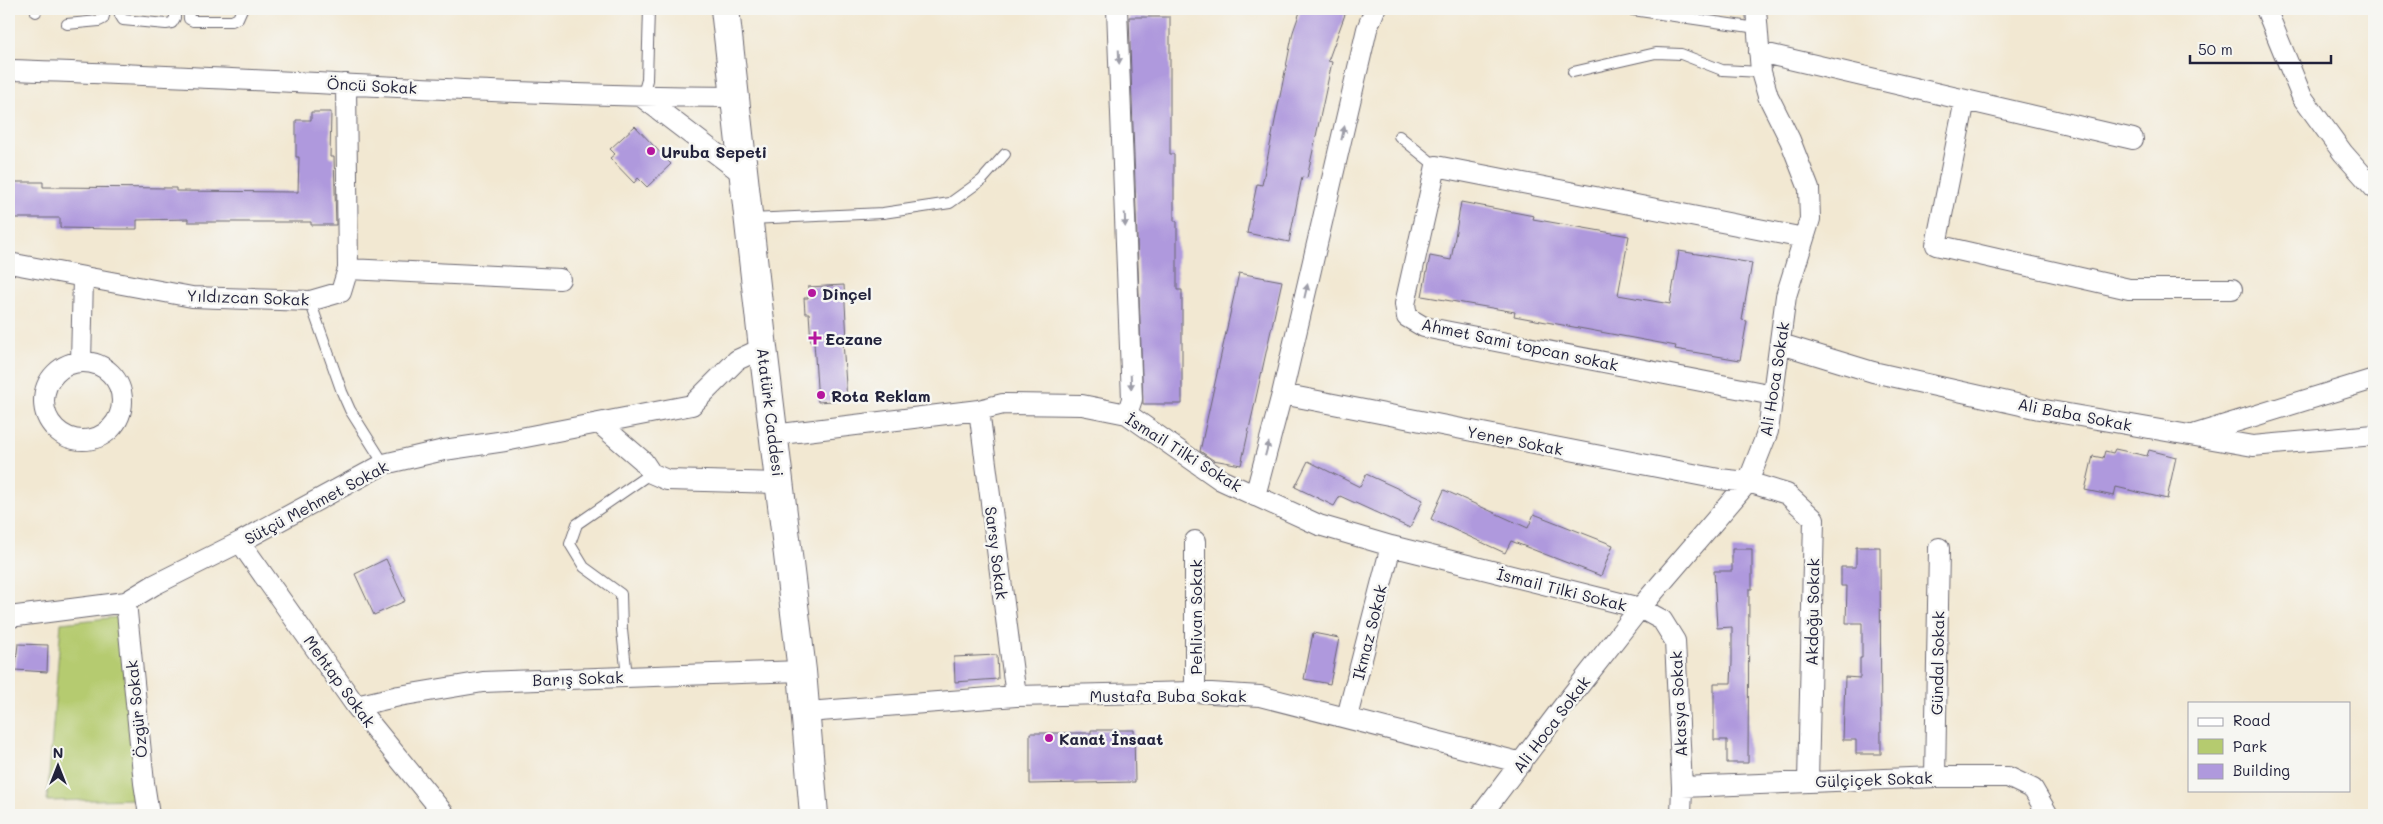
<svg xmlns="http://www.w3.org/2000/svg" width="2383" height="824" viewBox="0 0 2383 824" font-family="Mali,sans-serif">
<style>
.green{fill:#b5cb6f;stroke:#6c7655}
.building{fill:#af99dd}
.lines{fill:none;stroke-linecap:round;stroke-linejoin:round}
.lane-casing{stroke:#6b6770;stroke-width:12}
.street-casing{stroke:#6b6770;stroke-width:22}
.secondary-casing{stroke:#6b6770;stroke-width:30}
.lane{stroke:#fff;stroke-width:10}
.street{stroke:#fff;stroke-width:20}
.secondary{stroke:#fff;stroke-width:28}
.oneway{fill:#9c9ca7}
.poi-dot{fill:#b5179e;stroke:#f6f6f2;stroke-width:2}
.labels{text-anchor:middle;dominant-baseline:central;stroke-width:5;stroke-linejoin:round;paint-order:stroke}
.street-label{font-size:16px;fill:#22223b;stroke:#f6f6f2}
.poi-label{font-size:16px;font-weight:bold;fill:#22223b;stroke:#f6f6f2;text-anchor:start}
</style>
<rect width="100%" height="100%" fill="#f6f6f2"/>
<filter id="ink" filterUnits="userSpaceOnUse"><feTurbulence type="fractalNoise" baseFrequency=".02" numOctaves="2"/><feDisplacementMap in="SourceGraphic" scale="10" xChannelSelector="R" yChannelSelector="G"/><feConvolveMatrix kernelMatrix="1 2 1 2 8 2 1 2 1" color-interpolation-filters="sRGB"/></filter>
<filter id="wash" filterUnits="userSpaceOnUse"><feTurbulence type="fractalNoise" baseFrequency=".0096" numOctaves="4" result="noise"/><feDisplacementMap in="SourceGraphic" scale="20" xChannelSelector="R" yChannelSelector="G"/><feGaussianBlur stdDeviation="1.12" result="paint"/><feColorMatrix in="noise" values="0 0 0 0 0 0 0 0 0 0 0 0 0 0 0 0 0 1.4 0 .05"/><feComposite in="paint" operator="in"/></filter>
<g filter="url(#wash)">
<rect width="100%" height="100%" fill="#f2e8d2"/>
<!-- green -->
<path class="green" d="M118 617 139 799 47 801 61 623Z"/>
<g id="blocks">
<!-- building -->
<path class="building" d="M1301 9H1347L1328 61 1332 62 1307 178 1302 177 1289 242 1247 233 1257 184 1262 185 1293 32Z
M1129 17H1170V154H1174V221H1177V290H1182V404H1143Z
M311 112H331L330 157H334L336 225H311V222H188V219L137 220V229H112L60 228V218H14V182H43V187L176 188V191L298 192 299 157H296V120H311Z
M635 126 671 164 647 187 638 178 634 183 610 158 615 154 610 149Z
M1461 202 1534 216 1533 219 1629 236 1618 295 1670 304 1679 251 1752 263 1742 320 1747 321 1740 360 1675 349 1676 346 1514 316 1515 312 1422 296 1430 256 1451 260Z
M1239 273 1282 281 1241 465 1213 460 1200 451Z
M844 285 847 340 843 341 847 400 818 402 814 342 811 343 809 313H805L804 298H808V287Z
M2115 449 2147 456 2149 450 2176 457 2167 499 2116 487 2114 496 2085 490 2093 456 2103 458 2105 451 2113 453Z
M1308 461 1360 487 1366 474 1423 500 1410 528 1340 496 1334 506 1295 487Z
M1444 490 1528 528 1534 514 1613 545 1601 576 1511 541 1505 553 1431 519Z
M1856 547H1880L1881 754H1856V740H1843L1845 677 1860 678V658H1862V623H1846L1847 586H1841V567H1856Z
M1732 549H1752V589H1749L1748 763H1727V740H1714V683H1731L1732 662V627L1717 628 1714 571H1732Z
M386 559 405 601 374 615 355 574Z
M1313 633 1339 638 1330 684 1304 679Z
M18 644 48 645 47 672 15 670Z
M997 655 998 679 955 682 954 657Z
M1091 730H1134L1135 782 1030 784V733H1091Z"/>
</g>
</g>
<g filter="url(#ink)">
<use href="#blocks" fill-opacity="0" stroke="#6b6770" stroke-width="1"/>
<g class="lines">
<!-- lane casing -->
<g class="lane-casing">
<path id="lane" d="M119 9 120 15 123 20 166 24 172 23 175 18V9
M188 9 189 19 193 21H232L238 18 242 9
M1626 9 1757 28
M36 12V9
M67 24 99 21 103 19 106 9
M1573 72 1656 53 1681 54 1722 70 1761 72
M642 97 647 80 649 9
M1399 136 1436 166
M749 219 883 213 950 203 982 180 1005 154
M310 301 342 392 350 410 384 464
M627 677 622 630 621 594 584 567 570 544 577 524 651 473"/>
</g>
<!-- street casing -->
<g class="street-casing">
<path id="street" d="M1117 9 1132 399 1127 414
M2266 9 2302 97 2343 153 2374 188
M1759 52 2133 139
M9 70C251 77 492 96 734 97
M642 97 743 174
M1965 100 1936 245 2129 289H2232
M9 263 192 297 310 301 341 292 348 269 346 84
M348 269 560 279
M1781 344 1873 372 2039 409 2253 446 2374 435
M81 362 83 278
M44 401a39 39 0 1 1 78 0a39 39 0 1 1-78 0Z
M1282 394 1719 479 1748 482 1787 494 1814 519 1808 782
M1773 395 1424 327 1407 317 1405 304 1436 166 1804 238
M979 410 1016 696
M600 424 643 461 651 473 667 480 779 483
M2196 434 2374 379
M773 435 979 410 1003 404 1082 405 1127 414 1221 480 1319 525 1391 546 1640 608 1662 620 1675 641 1682 787 1681 815
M1255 496 1282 394 1367 29 1375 9
M1195 541V692
M240 542 356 706 445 815
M126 602 144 783 149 815
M9 617 126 602 154 585 240 542 384 464 444 450 505 441 692 405 737 360 763 348
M356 706 399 696 483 682 802 671
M807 712 1016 696 1195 692 1260 696 1522 763
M1347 717 1391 546
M1935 777 1939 548
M1682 787 1935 777H2008L2033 789 2048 815
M1481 815 1568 700 1640 608 1748 482 1768 431 1786 296 1810 219 1809 189 1790 140 1768 96 1761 72 1756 9"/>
</g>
<!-- secondary casing -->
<g class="secondary-casing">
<path id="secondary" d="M725 9 763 348 802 671 814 815"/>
</g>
<!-- lane -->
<use href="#lane" class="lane"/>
<!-- street -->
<use href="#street" class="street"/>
<!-- secondary -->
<use href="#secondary" class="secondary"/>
</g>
<!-- one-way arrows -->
<defs><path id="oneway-solid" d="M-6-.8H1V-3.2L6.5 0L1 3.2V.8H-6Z" transform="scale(1.25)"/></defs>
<g class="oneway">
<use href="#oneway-solid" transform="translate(1119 57) rotate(88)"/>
<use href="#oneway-solid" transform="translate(1343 133) rotate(-77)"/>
<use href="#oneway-solid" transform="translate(1125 220) rotate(88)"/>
<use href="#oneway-solid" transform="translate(1306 291) rotate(-77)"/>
<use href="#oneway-solid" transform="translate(1131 382) rotate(88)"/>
<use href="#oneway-solid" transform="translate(1267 449) rotate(-75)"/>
</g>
</g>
<!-- markers -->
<g class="poi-dot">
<circle cx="651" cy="151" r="5"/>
<circle cx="812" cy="293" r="5"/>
<path d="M812.5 330.5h5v5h5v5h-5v5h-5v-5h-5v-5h5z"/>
<circle cx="821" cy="395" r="5"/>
<circle cx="1049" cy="738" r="5"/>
</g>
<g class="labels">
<!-- street labels -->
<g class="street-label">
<text transform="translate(372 85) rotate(3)">Öncü Sokak</text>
<text transform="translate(248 297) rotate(2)">Yıldızcan Sokak</text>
<text transform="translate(1520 344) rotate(12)">Ahmet Sami topcan sokak</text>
<text transform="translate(1774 379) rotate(-81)">Ali Hoca Sokak</text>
<text transform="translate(771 412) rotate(83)">Atatürk Caddesi</text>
<text transform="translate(2075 414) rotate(11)">Ali Baba Sokak</text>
<text transform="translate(1515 440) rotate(11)">Yener Sokak</text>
<text transform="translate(1184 452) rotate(32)">İsmail Tilki Sokak</text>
<text transform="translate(316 502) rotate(-28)">Sütçü Mehmet Sokak</text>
<text transform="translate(997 553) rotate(83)">Sarsy Sokak</text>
<text transform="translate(1562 589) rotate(14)">İsmail Tilki Sokak</text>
<text transform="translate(1812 612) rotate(-89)">Akdoğu Sokak</text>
<text transform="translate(1195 617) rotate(-90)">Pehlivan Sokak</text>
<text transform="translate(1369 632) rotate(-76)">Ikmaz Sokak</text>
<text transform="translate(1937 663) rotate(-89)">Gündal Sokak</text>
<text transform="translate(578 678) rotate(-2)">Barış Sokak</text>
<text transform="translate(340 681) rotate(54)">Mehtap Sokak</text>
<text x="1168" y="695">Mustafa Buba Sokak</text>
<text transform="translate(1678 704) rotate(-93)">Akasya Sokak</text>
<text transform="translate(136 709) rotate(-96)">Özgür Sokak</text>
<text transform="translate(1551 724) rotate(-53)">Ali Hoca Sokak</text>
<text transform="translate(1874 779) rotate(-2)">Gülçiçek Sokak</text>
</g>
<!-- poi labels -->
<g class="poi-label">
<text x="661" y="151">Uruba Sepeti</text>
<text x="822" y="293">Dinçel</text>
<text x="825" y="338">Eczane</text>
<text x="831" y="395">Rota Reklam</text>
<text x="1059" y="738">Kanat İnsaat</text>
</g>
</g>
<!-- margin -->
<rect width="2383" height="824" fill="none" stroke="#f6f6f2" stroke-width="30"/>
<!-- legend -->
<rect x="2188" y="702" width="162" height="90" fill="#f6f6f2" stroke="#a1a1a9"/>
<rect x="2198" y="718" width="25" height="8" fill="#ffffff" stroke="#a1a1a9"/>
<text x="2233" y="726" font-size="15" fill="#22223b">Road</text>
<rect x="2198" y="739" width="25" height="15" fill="#b5cb6f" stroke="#a1a1a9"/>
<text x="2233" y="752" font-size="15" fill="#22223b">Park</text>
<rect x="2198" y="764" width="25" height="15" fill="#af99dd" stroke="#a1a1a9"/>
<text x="2233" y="776" font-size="15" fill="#22223b">Building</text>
<!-- north arrow -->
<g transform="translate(58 766)" stroke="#f6f6f2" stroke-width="4" paint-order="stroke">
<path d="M0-4L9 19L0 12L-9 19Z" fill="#22223b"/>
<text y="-8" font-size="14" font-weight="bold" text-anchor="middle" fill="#22223b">N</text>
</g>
<!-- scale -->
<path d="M2190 55v8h141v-8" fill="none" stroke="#22223b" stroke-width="2.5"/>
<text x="2198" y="55" font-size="15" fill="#22223b" stroke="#f6f6f2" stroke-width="4" paint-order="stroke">50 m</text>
</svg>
